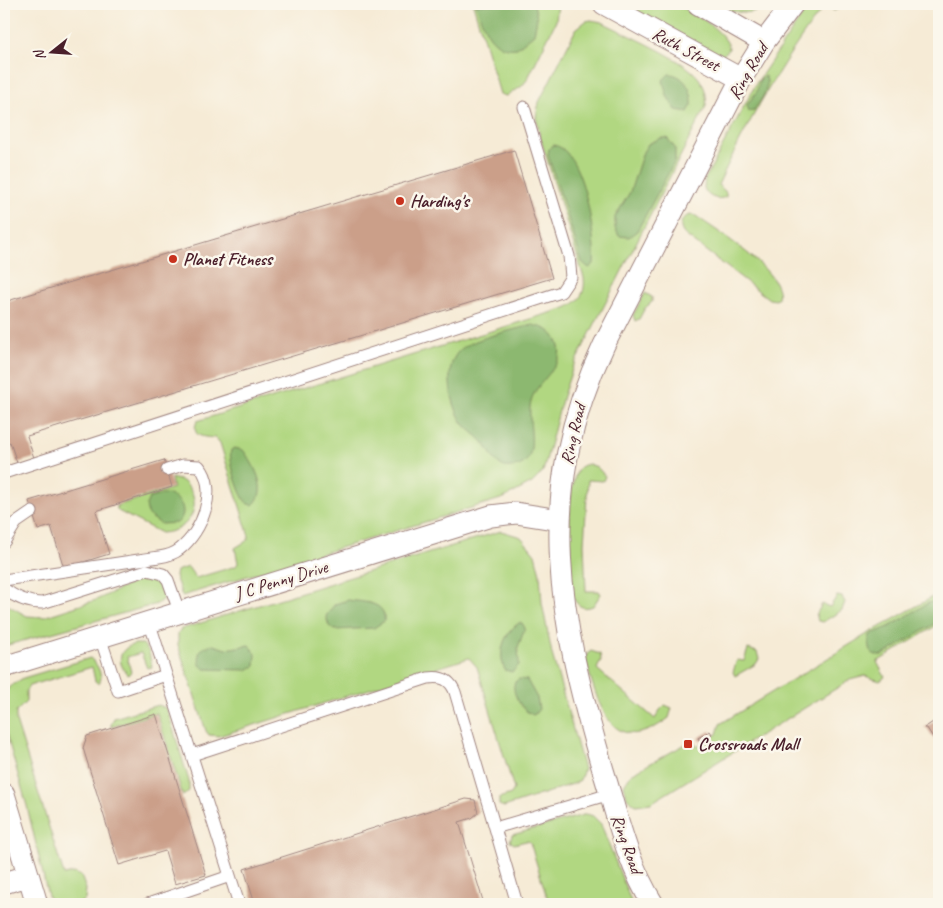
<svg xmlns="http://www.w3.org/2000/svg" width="943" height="908" viewBox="0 0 943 908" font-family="Caveat,sans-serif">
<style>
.green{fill:#b1d781;stroke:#7e7b56}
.forest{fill:#8cb86f;stroke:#6b6c4d}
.building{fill:#cb9f89}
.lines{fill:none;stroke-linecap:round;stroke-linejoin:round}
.lane-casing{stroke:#a08580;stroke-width:13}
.street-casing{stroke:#a08580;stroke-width:23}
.lane{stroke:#fff;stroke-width:11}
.street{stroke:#fff;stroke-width:21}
.poi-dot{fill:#c8321e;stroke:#fbf7ec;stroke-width:2}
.labels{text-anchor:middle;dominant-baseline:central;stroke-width:5;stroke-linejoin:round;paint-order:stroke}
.street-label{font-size:18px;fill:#4a1f2b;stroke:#fbf7ec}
.poi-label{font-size:18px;font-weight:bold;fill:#4a1f2b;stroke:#fbf7ec;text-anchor:start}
</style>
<rect width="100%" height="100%" fill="#fbf7ec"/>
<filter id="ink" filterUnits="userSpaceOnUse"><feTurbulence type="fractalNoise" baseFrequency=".02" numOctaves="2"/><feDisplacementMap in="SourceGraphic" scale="10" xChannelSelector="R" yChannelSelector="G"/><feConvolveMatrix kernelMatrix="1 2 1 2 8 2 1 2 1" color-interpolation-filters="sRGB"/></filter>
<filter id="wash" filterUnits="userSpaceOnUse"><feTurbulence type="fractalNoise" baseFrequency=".0096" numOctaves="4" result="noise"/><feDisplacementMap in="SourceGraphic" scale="20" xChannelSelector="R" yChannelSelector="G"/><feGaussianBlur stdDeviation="1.12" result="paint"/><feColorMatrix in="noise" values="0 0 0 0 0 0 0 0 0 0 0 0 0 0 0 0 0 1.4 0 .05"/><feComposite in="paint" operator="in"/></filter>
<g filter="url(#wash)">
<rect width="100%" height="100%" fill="#f6ebd6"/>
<!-- green -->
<path class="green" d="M473 4H558L556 21 527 80 521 87 506 96 500 94Z
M616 4C634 4 653 2 671 4 685 5 730 34 729 49L721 57Z
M716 4H769C751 17 735 14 716 4Z
M810 4H840V7L834 11 826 4C782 60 748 122 718 185L726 192V197C717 201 707 197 704 188L705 179 757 82Z
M591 20 602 22C625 34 688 60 700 80 706 89 707 97 706 106L573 367 563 396 543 472 532 483 504 498 182 596 175 576 176 571 188 567 196 578 236 566 238 563 235 548 248 540 249 536 220 443 216 438C205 437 190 438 197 421L563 309C578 303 586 295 584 278L540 137 536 117 539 102 576 29 586 21Z
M690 215 696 216C715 230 785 272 778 298L776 300 769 299 685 235C678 228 680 218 690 215Z
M645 293 652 297V302L645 308 639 319 635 321 633 315Z
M589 464 597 467 605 476 603 481 588 480 584 544 586 591H599L601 594 593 606C583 610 577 606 573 597 571 570 565 494 577 472 580 466 584 465 589 464Z
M171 478 183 481C206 502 191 532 161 533L118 511 116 506 173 488Z
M501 531 521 537 535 554 540 574 542 603 552 654 584 769 580 780 576 783 504 807 499 805V798L511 794 514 789 477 667 469 658 219 736 209 735 206 731 178 645V633L181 629Z
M150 575 159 577 165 587V597L157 604 4 646V603L27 616 43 617 96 600Z
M936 595H939V624L877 662 885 677 880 681 865 676 850 680 651 803 636 805 627 798 624 785 631 774 693 740 697 746 717 734 720 724 864 636Z
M837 596 842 597 845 602 842 610 823 622 818 621 816 615 822 604 830 607Z
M135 644H143L149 652 152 667 147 668 141 653 127 657 131 672 128 675C116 662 118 649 135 644Z
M748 649 757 652 759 659 756 664 735 676 733 672 737 660 744 661Z
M591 651 600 654 601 660 597 669 655 719 660 710 665 705 672 708 669 718C612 761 599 706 586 662V655Z
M90 658C97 663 104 676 99 684L95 681 92 667 29 686 26 691V702L16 712V721L64 875 74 873 81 876 86 889 85 900 78 904H53L48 896 27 806 4 726V696L8 688 23 678Z
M158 705 166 708 168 712 189 781V791L183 796 157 713 111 727V725L114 718Z
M587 814 593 816 601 824 632 904H549L530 842 526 841 514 844 510 841 512 835Z"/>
<!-- forest -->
<path class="forest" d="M476 4H534L537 18 534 34 517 48C491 52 482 24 476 4Z
M669 74C684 74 693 91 692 105L688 112 676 110 667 96 663 80Z
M765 76C772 86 760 101 754 110L749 111 747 105 757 91 760 79Z
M661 138H667L675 148V161L637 231 629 237 619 236 615 228V217L630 192 643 152 648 144Z
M553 145C584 148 596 239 594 264L589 268 582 262 548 155 549 149Z
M532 325C542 327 549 329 555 337 572 364 537 378 531 401 525 424 547 471 504 467 492 461 490 450 482 441 476 434 468 430 463 423 451 405 442 366 460 350 473 338 514 330 532 325Z
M234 448 243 450C253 463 270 490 253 505L248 504C240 498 228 460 231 450Z
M165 494C180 496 190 512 177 523L161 524 148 515 146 505 149 498Z
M348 600C361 602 387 601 384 621L374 628 334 630 329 626 326 616 335 604Z
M939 600V621L883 655C870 658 865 645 871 634L889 627 928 603Z
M519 623H522L525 628 518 647 519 665 512 672 505 670C497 653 504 633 519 623Z
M213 645 226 649 249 645 256 654 255 666 246 670 204 669 200 665 199 653 203 648Z
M519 679 527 680 537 698 539 709 534 715C523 713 510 692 515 682Z"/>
<g id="blocks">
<!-- building -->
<path class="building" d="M514 150 552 278 27 436 34 458 17 463 10 442 4 444V302Z
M164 460 172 487 96 511 109 554 64 568 51 526 38 530 29 501Z
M156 714 206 875 175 884 165 851 119 865 83 748 87 736Z
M939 718V747L927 728H924Z
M710 731 712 734 700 741 698 738Z
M466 799 475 800 478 813 472 818 459 822 484 904H255L244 869Z"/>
</g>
</g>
<g filter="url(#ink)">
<use href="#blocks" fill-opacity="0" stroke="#a08580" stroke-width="1"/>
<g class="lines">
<!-- lane casing -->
<g class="lane-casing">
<path id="lane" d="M4 473 561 292 571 277 569 256 524 107
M4 542 16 523 32 512
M4 580 159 557C167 556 174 554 180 549 202 532 219 489 199 466L183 465 167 470
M4 589C16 598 27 603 42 603L147 570 163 574 168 580 179 611
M149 621 239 904
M100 637 118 691 166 675
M192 755 428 678C441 676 450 679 455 692L495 828
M148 904 230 876
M517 904 495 828 610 794"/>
</g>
<!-- street casing -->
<g class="street-casing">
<path id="street" d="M604 4 741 79
M698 4 764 42
M4 667 491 516 516 513 560 520
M4 794 37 904
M4 883 28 876
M653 904C627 863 617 815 603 770 559 619 533 494 604 345L741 79 764 42 793 4"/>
</g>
<!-- lane -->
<use href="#lane" class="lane"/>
<!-- street -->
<use href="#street" class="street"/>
</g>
</g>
<!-- markers -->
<g class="poi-dot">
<circle cx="400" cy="201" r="5"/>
<circle cx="173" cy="259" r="5"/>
<rect x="683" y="739" width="10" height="10" rx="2.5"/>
</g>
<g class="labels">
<!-- street labels -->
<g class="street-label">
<text transform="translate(686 49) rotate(28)">Ruth Street</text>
<text transform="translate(748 71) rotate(-60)">Ring Road</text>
<text transform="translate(573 434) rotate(-77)">Ring Road</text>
<text transform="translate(281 580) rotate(-17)">J C Penny Drive</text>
<text transform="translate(627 844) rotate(70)">Ring Road</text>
</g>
<!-- poi labels -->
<g class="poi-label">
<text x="410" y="201">Harding's</text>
<text x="183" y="259">Planet Fitness</text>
<text x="698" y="744">Crossroads Mall</text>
</g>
</g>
<!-- margin -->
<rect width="943" height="908" fill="none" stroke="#fbf7ec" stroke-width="20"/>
<!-- north arrow -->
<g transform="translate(52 52) rotate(253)" stroke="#fbf7ec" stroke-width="4" paint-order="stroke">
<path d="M0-4L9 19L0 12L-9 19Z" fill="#4a1f2b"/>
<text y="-8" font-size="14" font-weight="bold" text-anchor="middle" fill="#4a1f2b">N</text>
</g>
</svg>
